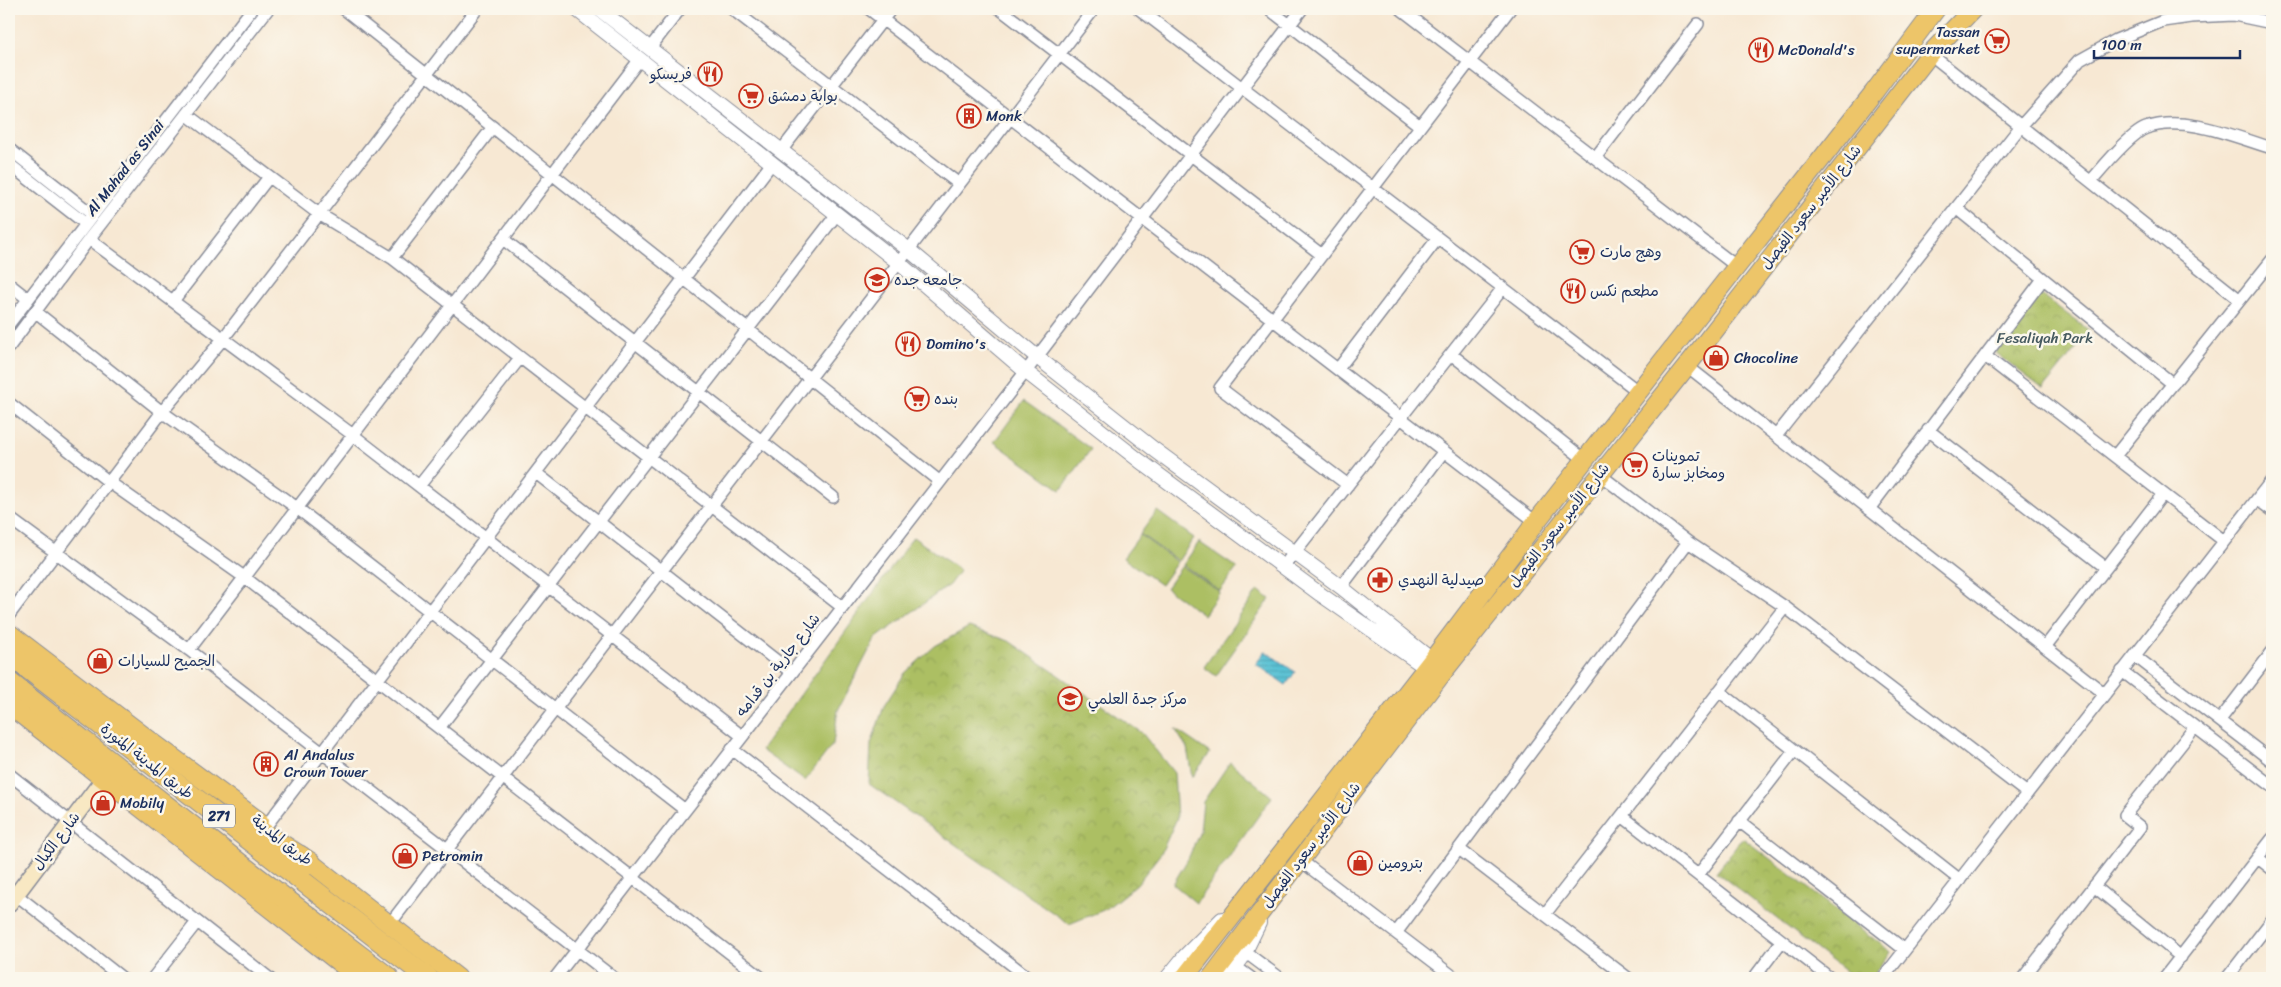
<svg xmlns="http://www.w3.org/2000/svg" width="2281" height="987" viewBox="0 0 2281 987" font-family="Sriracha,'Playpen Sans Arabic',sans-serif">
<style>
.grass{fill:#acbf63;stroke:#647760}
.park{fill:url(#park-crowns);stroke:#647760}
.water{fill:url(#water-rules);stroke:#3a789a}
.lines{fill:none;stroke-linecap:round;stroke-linejoin:round}
.minor-casing{stroke:#898c98;stroke-width:14}
.tertiary-casing{stroke:#898c98;stroke-width:16}
.secondary-casing{stroke:#898c98;stroke-width:18}
.primary-casing{stroke:#898c98;stroke-width:20}
.motorway-casing{stroke:#898c98;stroke-width:22}
.minor{stroke:#fff;stroke-width:11}
.tertiary{stroke:#fff;stroke-width:14}
.secondary{stroke:#f8e8c3;stroke-width:15}
.primary{stroke:#edc569;stroke-width:18}
.motorway{stroke:#edc569;stroke-width:20}
.labels{text-anchor:middle;dominant-baseline:central;stroke-width:5;stroke-linejoin:round;paint-order:stroke}
.shield{fill:#fbf7ec;stroke:#5e6b89;stroke-width:1}
.shield-label{font-size:14px;font-weight:bold;fill:#1b2f5e}
.poi-label{font-size:15px;fill:#1b2f5e;stroke:#fbf7ec;text-anchor:start}
.street-label{font-size:15px;fill:#1b2f5e;stroke:#fbf7ec}
.park-label{font-size:15px;fill:#465a60;stroke:#fbf7ec}
</style>
<defs>
<pattern id="park-crowns" width="20" height="18" patternUnits="userSpaceOnUse" patternTransform="scale(1.25)"><rect width="20" height="18" fill="#acbf63"/><path d="M2 6a3 3 0 1 1 6 0M12 15a3 3 0 1 1 6 0" fill="none" stroke="#93a458"/></pattern>
<pattern id="water-rules" width="6" height="5" patternUnits="userSpaceOnUse" patternTransform="scale(1.25)"><rect width="6" height="5" fill="#59c2d5"/><path d="M0 2.5h6" fill="none" stroke="#499eb0"/></pattern>
</defs>
<rect width="100%" height="100%" fill="#fbf7ec"/>
<filter id="ink" filterUnits="userSpaceOnUse"><feTurbulence type="fractalNoise" baseFrequency=".02" numOctaves="2"/><feDisplacementMap in="SourceGraphic" scale="10" xChannelSelector="R" yChannelSelector="G"/><feConvolveMatrix kernelMatrix="1 2 1 2 8 2 1 2 1" color-interpolation-filters="sRGB"/></filter>
<filter id="wash" filterUnits="userSpaceOnUse"><feTurbulence type="fractalNoise" baseFrequency=".0096" numOctaves="4" result="noise"/><feDisplacementMap in="SourceGraphic" scale="20" xChannelSelector="R" yChannelSelector="G"/><feGaussianBlur stdDeviation="1.12" result="paint"/><feColorMatrix in="noise" values="0 0 0 0 0 0 0 0 0 0 0 0 0 0 0 0 0 1.4 0 .05"/><feComposite in="paint" operator="in"/></filter>
<g filter="url(#wash)">
<rect width="100%" height="100%" fill="#f7e8d3"/>
<!-- grass -->
<path class="grass" d="M1024 401 1091 449 1061 490 994 442Z
M1157 511 1194 538 1178 561 1140 534Z
M1140 535 1177 562 1161 585 1123 558Z
M913 537 960 570 949 585 875 639 838 710 833 744 805 781 761 750Z
M1199 542 1237 568 1220 591 1183 565Z
M1182 566 1220 592 1203 615 1166 588Z
M1258 590 1270 599 1216 676 1204 667Z
M1175 729 1210 753 1192 777 1187 748Z
M1230 762 1272 797 1196 903 1173 884 1188 859 1200 831 1203 802Z"/>
<!-- park -->
<path class="park" d="M2040 294 2090 331 2043 389 1995 352Z
M969 627 1009 641 1142 733 1174 773 1177 818 1161 853 1137 884 1106 909 1069 924 869 784 871 744 884 706 905 673 935 646Z
M1743 838 1891 952 1871 978H1854L1716 872Z"/>
<!-- water -->
<path class="water" d="M1265 651 1295 672 1286 685 1256 664Z"/>
</g>
<g filter="url(#ink)">
<g class="lines">
<!-- minor casing -->
<g class="minor-casing">
<path id="minor" d="M344 9 939 481
M732 9 959 184
M869 9 1536 522
M1000 9 1322 255
M1139 9 1639 392
M1269 9 1420 126
M1401 9 1736 266
M650 48 680 9
M1930 54 2240 300
M186 114 319 214 392 258 842 607
M9 149 93 215
M781 151 891 9
M1595 158 1698 24
M9 164 86 224
M2091 181C2102 168 2130 134 2146 128 2184 114 2235 137 2272 148
M1956 208 2173 384
M89 239 353 435 742 736
M503 239 833 497
M392 258 493 127
M9 284 28 299
M173 301 269 177
M36 312 162 412 297 508 685 810
M9 324 252 9
M9 347 89 239 268 9
M1451 354 1585 460
M1985 356 2224 541
M1687 366 2105 694
M1338 369 1438 238
M9 403 109 482 244 577 762 978
M1928 430 2105 567
M1776 436 2021 126 2080 60 2116 40 2163 21 2191 17 2234 15 2272 23
M2115 456 2272 260
M536 473 791 672
M1599 474 1688 542 1785 607 2027 793
M1348 485 1220 388 1510 9
M419 486 520 358
M2257 499 2272 510
M1869 509 2043 279
M9 518 189 650 614 978
M1283 567 1503 288
M1341 587 1444 451
M9 615 162 412 222 340 477 9
M2045 647 2163 494
M189 650 640 59
M2135 656 2272 761
M2122 671 2272 786
M1719 691 1960 880
M2220 720 2272 652
M439 728 837 214
M732 749 1029 978
M9 774 269 978
M1622 816 1830 978
M1739 821 1905 950
M266 826 772 163
M1459 849 1628 978
M2258 858 2272 869
M1300 860 1455 978
M1698 875 1794 751
M2094 886 2181 957
M9 889 122 978
M1545 914 1785 607
M389 925 1094 9
M1396 933 1688 542
M1245 952 1280 978
M1236 967 1251 978
M153 978 197 922
M555 978 1037 357 1302 9
M1754 978 1782 941
M1883 978 2272 480
M2023 978 2140 827 2125 815 2195 727
M2164 978 2272 839
M2227 978 2272 920"/>
</g>
<!-- tertiary casing -->
<g class="tertiary-casing">
<path id="tertiary" d="M576 9 899 263 1025 371 1140 461 1320 594 1425 667 1436 670
M599 9 909 250 1037 357 1155 450 1341 587 1438 665
M1167 978 1185 956 1222 919
M1227 978 1242 958 1259 923"/>
</g>
<!-- secondary casing -->
<g class="secondary-casing">
<path id="secondary" d="M9 904 104 778"/>
</g>
<!-- primary casing -->
<g class="primary-casing">
<path id="primary" d="M9 633 144 736 259 821
M9 705 359 978
M301 855 458 978
M1184 978 1433 659 1536 522 1874 92 1936 9
M1211 978 1444 671 1687 366 1930 54 1973 9"/>
</g>
<!-- motorway casing -->
<g class="motorway-casing">
<path id="motorway" d="M9 654 428 978
M9 682 253 874 389 978
M238 817 311 863"/>
</g>
<!-- minor -->
<use href="#minor" class="minor"/>
<!-- tertiary -->
<use href="#tertiary" class="tertiary"/>
<!-- secondary -->
<use href="#secondary" class="secondary"/>
<!-- primary -->
<use href="#primary" class="primary"/>
<!-- motorway -->
<use href="#motorway" class="motorway"/>
</g>
</g>
<!-- icons -->
<defs>
<g id="supermarket-ring" transform="scale(1.25)"><circle r="9.5" fill="#fbf7ec" stroke="#c8321e" stroke-width="1.5"/><path d="M-6-5.5h2.5l.6 2H6L4.5 2H-2.5L-4.4-4H-6ZM-1.5 3.2a1.3 1.3 0 1 0 .1 0ZM3 3.2a1.3 1.3 0 1 0 .1 0Z" fill="#c8321e"/></g>
<g id="restaurant-ring" transform="scale(1.25)"><circle r="9.5" fill="#fbf7ec" stroke="#c8321e" stroke-width="1.5"/><path d="M-5-6h1v4h1v-4h1v4h1v-4h1v5L-1.5 .5V6h-2V.5L-5-1ZM5-6V6H3V1.5H1.5Q1.5-4 5-6Z" fill="#c8321e"/></g>
<g id="building-ring" transform="scale(1.25)"><circle r="9.5" fill="#fbf7ec" stroke="#c8321e" stroke-width="1.5"/><path d="M-4-6H4V6H1V3H-1V6H-4ZM-2.5-4.3h1.7v1.8h-1.7ZM.8-4.3h1.7v1.8H.8ZM-2.5-1h1.7V.8h-1.7ZM.8-1h1.7V.8H.8Z" fill="#c8321e"/></g>
<g id="school-ring" transform="scale(1.25)"><circle r="9.5" fill="#fbf7ec" stroke="#c8321e" stroke-width="1.5"/><path d="M0-5L7-2L0 1L-7-2ZM-4 1L0 2.5L4 1V4Q0 6-4 4Z" fill="#c8321e"/></g>
<g id="shop-ring" transform="scale(1.25)"><circle r="9.5" fill="#fbf7ec" stroke="#c8321e" stroke-width="1.5"/><path d="M-5-2.5h2.3a2.7 3.5 0 0 1 5.4 0H5L5.5 6h-11ZM-1.5-2.5h3a1.5 2.3 0 0 0-3 0Z" fill="#c8321e"/></g>
<g id="pharmacy-ring" transform="scale(1.25)"><circle r="9.5" fill="#fbf7ec" stroke="#c8321e" stroke-width="1.5"/><path d="M-2-6h4v4h4v4h-4v4h-4v-4h-4v-4h4Z" fill="#c8321e"/></g>
<g id="university-ring" transform="scale(1.25)"><circle r="9.5" fill="#fbf7ec" stroke="#c8321e" stroke-width="1.5"/><path d="M0-5L7-2L0 1L-7-2ZM-4 1L0 2.5L4 1V4Q0 6-4 4Z" fill="#c8321e"/></g>
</defs>
<g fill-rule="evenodd">
<use href="#supermarket-ring" x="1997" y="41"/>
<use href="#restaurant-ring" x="1761" y="50"/>
<use href="#restaurant-ring" x="710" y="74"/>
<use href="#supermarket-ring" x="751" y="96"/>
<use href="#building-ring" x="969" y="116"/>
<use href="#supermarket-ring" x="1582" y="252"/>
<use href="#school-ring" x="877" y="280"/>
<use href="#restaurant-ring" x="1573" y="291"/>
<use href="#restaurant-ring" x="908" y="344"/>
<use href="#shop-ring" x="1716" y="358"/>
<use href="#supermarket-ring" x="917" y="399"/>
<use href="#supermarket-ring" x="1635" y="465"/>
<use href="#pharmacy-ring" x="1380" y="580"/>
<use href="#shop-ring" x="100" y="661"/>
<use href="#university-ring" x="1070" y="699"/>
<use href="#building-ring" x="266" y="764"/>
<use href="#shop-ring" x="103" y="803"/>
<use href="#shop-ring" x="405" y="856"/>
<use href="#shop-ring" x="1360" y="863"/>
</g>
<g class="labels">
<!-- shield labels -->
<rect class="shield" x="203" y="804.5" width="32" height="23" rx="4"/>
<g class="shield-label">
<text x="219" y="816">271</text>
</g>
<!-- poi labels -->
<g class="poi-label">
<text x="1980" y="32" text-anchor="end">Tassan<tspan x="1980" dy="17">supermarket</tspan></text>
<text x="1778" y="50">McDonald's</text>
<text x="692" y="74" text-anchor="end">فريسكو</text>
<text x="768" y="96">بوابة دمشق</text>
<text x="986" y="116">Monk</text>
<text x="1600" y="252">وهج مارت</text>
<text x="894" y="280">جامعه جده</text>
<text x="1590" y="291">مطعم نكس</text>
<text x="926" y="344">Domino's</text>
<text x="1734" y="358">Chocoline</text>
<text x="934" y="399">بنده</text>
<text x="1652" y="456">تموينات<tspan x="1652" dy="17">ومخابز سارة</tspan></text>
<text x="1398" y="580">صيدلية النهدي</text>
<text x="118" y="661">الجميح للسيارات</text>
<text x="1088" y="699">مركز جدة العلمي</text>
<text x="284" y="755">Al Andalus<tspan x="284" dy="17">Crown Tower</tspan></text>
<text x="120" y="803">Mobily</text>
<text x="422" y="856">Petromin</text>
<text x="1378" y="863">بترومين</text>
</g>
<!-- street labels -->
<g class="street-label">
<text transform="translate(125 168) rotate(-52)">Al Mahad as Sinai</text>
<text transform="translate(1811 207) rotate(-52)">شارع الأمير سعود الفيصل</text>
<text transform="translate(1559 525) rotate(-52)">شارع الأمير سعود الفيصل</text>
<text transform="translate(778 665) rotate(-52)">شارع جارية بن قدامه</text>
<text transform="translate(147 761) rotate(38)">طريق المدينة المنورة</text>
<text transform="translate(282 840) rotate(38)">طريق المدينة</text>
<text transform="translate(56 841) rotate(-53)">شارع الكيال</text>
<text transform="translate(1311 845) rotate(-53)">شارع الأمير سعود الفيصل</text>
</g>
<!-- park labels -->
<g class="park-label">
<text x="2045" y="338">Fesaliyah Park</text>
</g>
</g>
<!-- margin -->
<rect width="2281" height="987" fill="none" stroke="#fbf7ec" stroke-width="30"/>
<!-- scale -->
<path d="M2094 50v8h146v-8" fill="none" stroke="#1b2f5e" stroke-width="2.5"/>
<text x="2101" y="50" font-size="15" fill="#1b2f5e" stroke="#fbf7ec" stroke-width="4" paint-order="stroke">100 m</text>
</svg>
